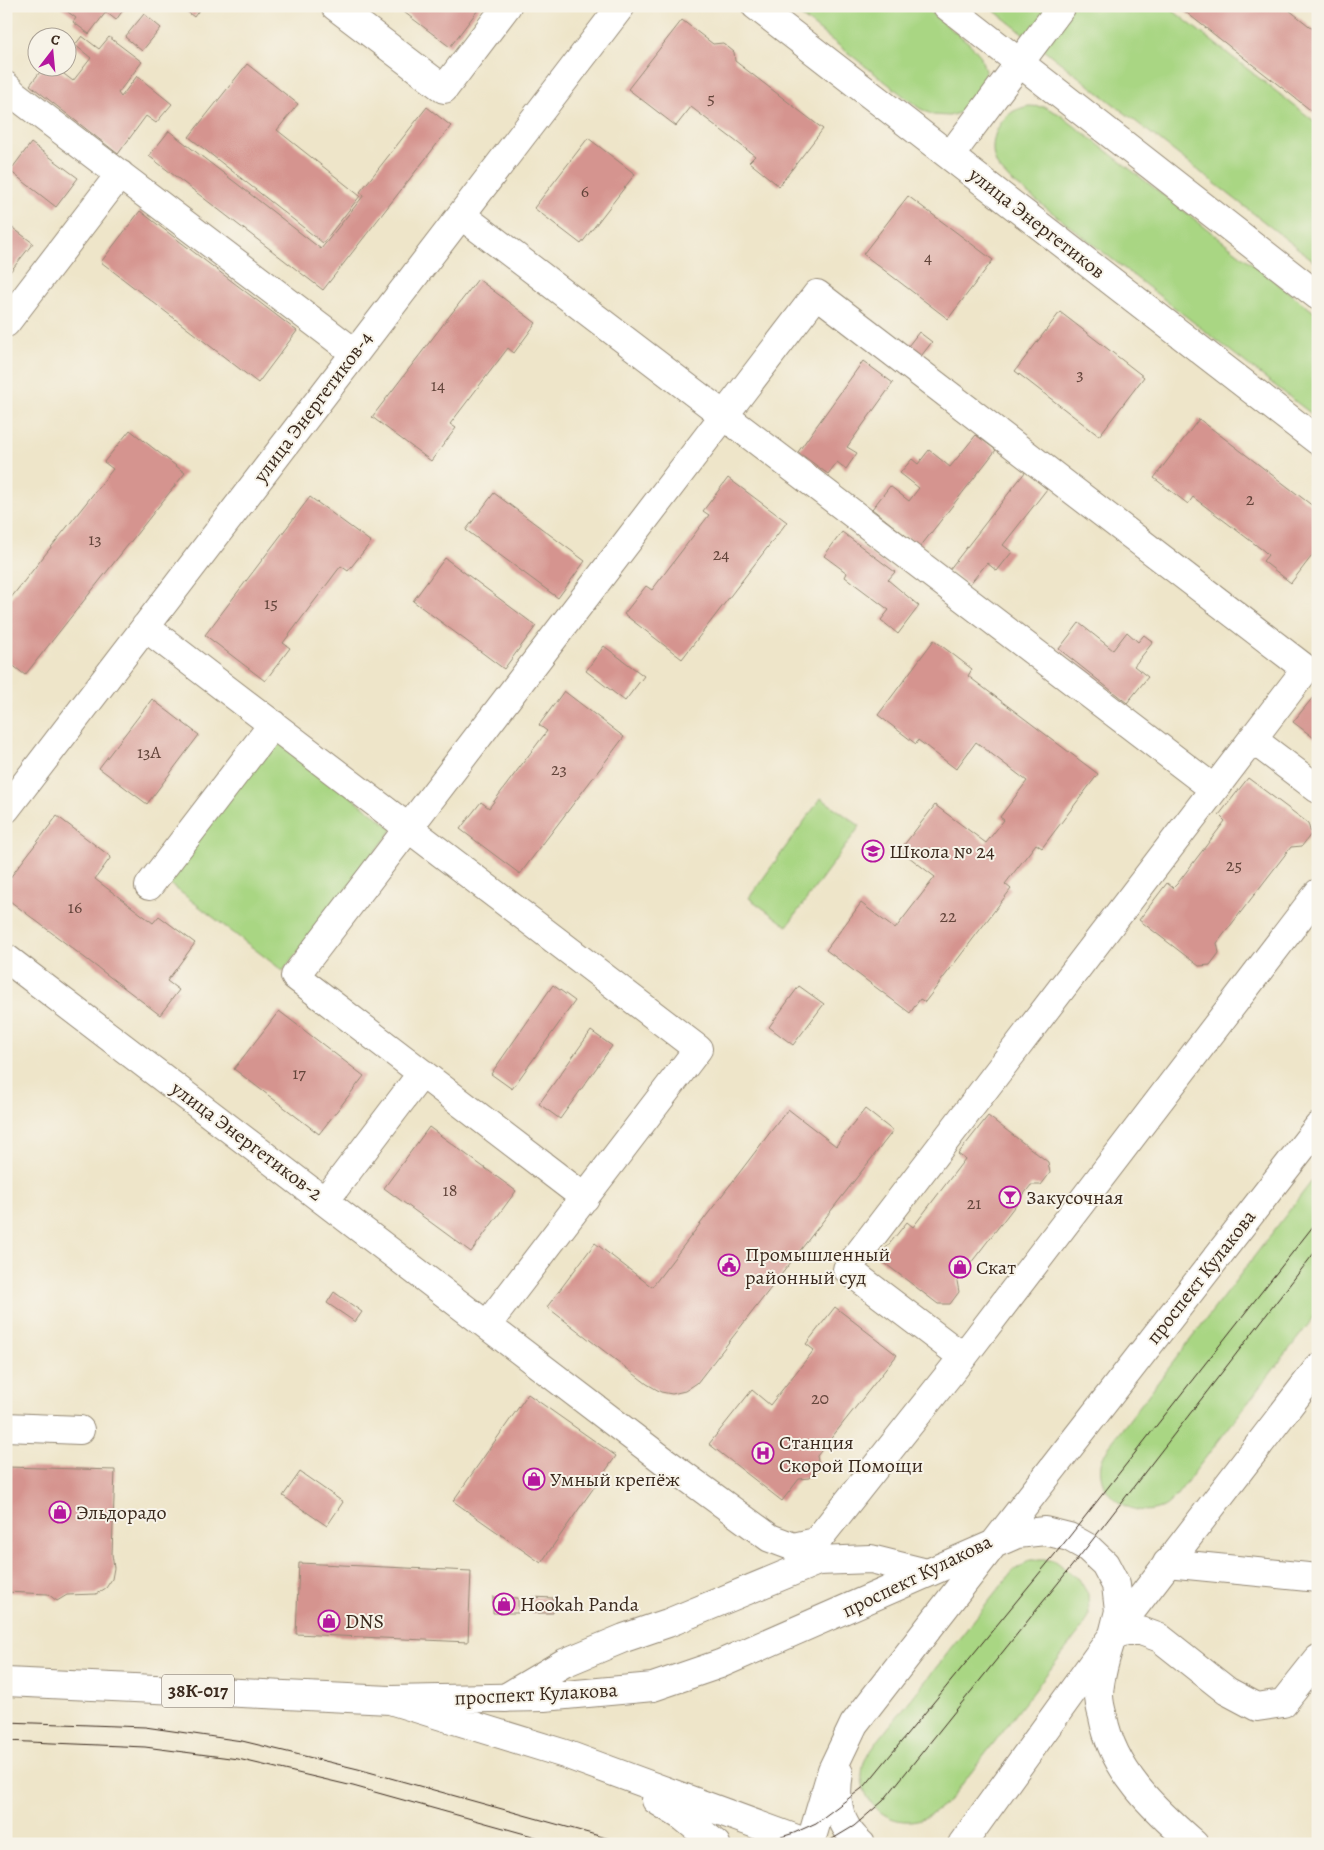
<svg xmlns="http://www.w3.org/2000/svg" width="1324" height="1850" viewBox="0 0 1324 1850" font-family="Alegreya,serif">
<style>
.green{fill:#a9d683;stroke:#728050}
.building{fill:#d5948f}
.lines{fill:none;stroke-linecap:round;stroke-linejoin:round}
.minor-casing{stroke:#948874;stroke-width:30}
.major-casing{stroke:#948874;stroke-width:30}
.minor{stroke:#fff;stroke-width:28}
.major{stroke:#fff;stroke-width:28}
.tram{stroke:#3b2a1e;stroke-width:1}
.labels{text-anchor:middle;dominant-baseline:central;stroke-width:4;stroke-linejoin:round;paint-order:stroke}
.number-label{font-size:18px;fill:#62443a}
.shield{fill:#f7f3e8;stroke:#73665b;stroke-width:1}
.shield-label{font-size:19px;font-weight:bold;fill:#3b2a1e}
.street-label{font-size:20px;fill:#3b2a1e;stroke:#f7f3e8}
.poi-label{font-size:20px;fill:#3b2a1e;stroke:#f7f3e8;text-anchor:start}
</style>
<rect width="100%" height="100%" fill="#f7f3e8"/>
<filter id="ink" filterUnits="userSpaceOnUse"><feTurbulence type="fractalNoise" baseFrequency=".02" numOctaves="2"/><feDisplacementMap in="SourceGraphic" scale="10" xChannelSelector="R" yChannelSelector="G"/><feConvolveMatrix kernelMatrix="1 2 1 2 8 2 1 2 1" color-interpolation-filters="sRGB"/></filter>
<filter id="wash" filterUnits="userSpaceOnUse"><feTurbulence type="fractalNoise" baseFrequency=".0096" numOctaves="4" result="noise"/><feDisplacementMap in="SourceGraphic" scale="20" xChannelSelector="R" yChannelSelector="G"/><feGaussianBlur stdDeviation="1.12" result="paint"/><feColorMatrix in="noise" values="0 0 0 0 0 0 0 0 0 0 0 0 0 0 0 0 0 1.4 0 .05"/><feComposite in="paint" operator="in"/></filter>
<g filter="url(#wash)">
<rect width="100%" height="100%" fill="#eee5c9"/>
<!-- green -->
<path class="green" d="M788 6H922L969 43 980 55 985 70 984 86 977 101 965 111 949 116 933 115 919 108Z
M988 6H1167L1318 124V264Z
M1029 106 1045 107 1059 114 1318 315V419L1009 179C1006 175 1001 171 998 167 987 148 995 122 1014 111 1018 109 1024 107 1029 106Z
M275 738 393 829 283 971 166 881Z
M821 798 860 826 787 926 749 898Z
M1318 1173V1312L1176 1496C1172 1500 1167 1506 1161 1508 1133 1519 1096 1496 1101 1464 1102 1458 1106 1452 1109 1446Z
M1030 1560H1053L1079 1579 1088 1594 1089 1614 1082 1628 950 1800C940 1808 931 1817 917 1820 883 1828 852 1793 865 1760 868 1754 873 1749 876 1743L1013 1571Z"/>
<g id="blocks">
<!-- building -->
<path class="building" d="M60 6H126L116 20 106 12 89 34 73 22 76 18Z
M180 6H202L194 17Z
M396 6H481L450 47Z
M1178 6H1284L1318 33V116Z
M144 14 161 28 142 51 125 37Z
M682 20 713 44 723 43 734 52 735 61 823 129 779 186 749 162 755 156 691 107 676 126 628 89Z
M82 36 99 49 109 37 142 62 118 93 121 97 137 76 172 104 156 123 146 116 118 154 30 85 43 68H56L73 81 91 58 75 45Z
M247 64 298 104 277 130 360 196 323 243 189 137Z
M427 107 451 126 323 290 149 156 169 131 321 249 364 195 360 192Z
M588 138 635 174 581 244 534 208Z
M31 143 78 178 56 207 10 171Z
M908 196 993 260 948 319 863 254Z
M140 211 297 331 258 383 101 262Z
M6 223 33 243 6 277Z
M478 279 536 323 514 353 508 348 450 424 456 428 431 461 372 417Z
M1060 312 1144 377 1099 436 1015 371Z
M919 332 932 342 918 360 905 350Z
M863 361 893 383 847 447 857 453 846 469 837 462 828 474 798 452Z
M1199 419 1318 510V548L1291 583 1263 561 1268 555 1264 551 1193 497 1188 504 1154 478Z
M130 430 185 473 25 675 6 660V604L113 469 104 462Z
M976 435 996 450 920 547 872 509 890 486 909 501 919 488 900 473 912 459 918 464 929 450 950 467Z
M1026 471 1047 489 1003 545 1012 552 997 571 987 563 969 585 949 570Z
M728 478 787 522 682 659 624 614 646 586 652 590 709 515 703 511Z
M494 493 585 561 558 598 466 530Z
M310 497 371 542 348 571 341 566 337 571 283 643 290 648 265 681 205 635Z
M842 532 895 572 888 580 919 606 898 634 881 620 889 610 845 577 847 573 824 556Z
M445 558 536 626 504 669 413 601Z
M1079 623 1113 650 1127 632 1138 642 1144 635 1153 642 1134 666 1148 677 1127 703 1059 649Z
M934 640 972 669 968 676 1098 774 1042 848 1036 844 1005 884 1011 889 925 1002 920 999 910 1013 826 950 861 903 895 929 935 877 900 850 935 805 986 843 1004 820 1000 817 1027 781 976 742 956 769 918 740 916 744 878 715Z
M604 646 644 676 625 701 586 671Z
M564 691 624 737 520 874 460 829 481 802 489 808 547 731 539 725Z
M1318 691V741L1293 722Z
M152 699 199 735 147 804 99 768Z
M1248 778 1308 823 1311 834 1302 846 1291 847 1217 943 1219 953 1210 965 1199 966 1139 920 1167 883 1173 888 1177 884 1225 821 1219 815Z
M57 816 111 857 95 879 153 923 159 916 195 943 167 981 179 990 160 1015 6 898V883Z
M553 985 575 1001 512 1089 491 1074Z
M799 986 824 1004 793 1045 769 1027Z
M279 1011 364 1076 319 1134 234 1069Z
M591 1031 612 1046 560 1119 539 1104Z
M788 1109 836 1146 865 1109 893 1131 697 1383 685 1391 672 1394 661 1392 647 1384 547 1307 595 1243 652 1287Z
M988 1116 1048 1162 1050 1173 1041 1185H1031L957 1281 959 1292 950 1304H938L878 1258 907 1222 913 1227 965 1159 958 1154Z
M429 1127 516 1191 471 1252 384 1188Z
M334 1292 362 1312 355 1322 327 1303Z
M835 1307 897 1355 817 1456 819 1466 809 1478 799 1479 782 1501 709 1444 752 1390 770 1405 814 1350 806 1344Z
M528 1394 616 1456 541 1563 453 1501Z
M6 1467 115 1470 112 1554 114 1568 112 1579 106 1588 96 1594 67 1595 57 1601 48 1594 6 1592Z
M300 1472 343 1502 327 1526 283 1496Z
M299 1563 471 1571 468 1642 296 1634Z
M493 1597 518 1598V1613H493Z
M532 1597 553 1598V1613H532Z"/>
</g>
</g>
<g filter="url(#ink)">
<use href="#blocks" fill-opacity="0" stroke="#948874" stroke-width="1"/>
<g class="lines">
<!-- minor casing -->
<g class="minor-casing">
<path id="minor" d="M335 6 444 89 507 6
M756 6 1318 441
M947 6 1318 296
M6 86 15 95 355 353
M950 156 1062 6
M461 215 1214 789
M6 323 120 174
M145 627 698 1049 487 1325
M1252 739 1318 789
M6 809 621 6
M149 886 273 724
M6 958 667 1463 770 1538 794 1547 816 1542 963 1357 1318 893
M585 1198 295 976 817 294 1306 669 847 1269 963 1357
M325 1201 422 1073
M6 1427 80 1430
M1167 1563 1318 1578
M505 1698 564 1663 624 1638 668 1623 818 1561 871 1559 927 1573
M1194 1844C1154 1809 1113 1771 1103 1717 1101 1710 1099 1702 1099 1695 1100 1674 1106 1655 1113 1635L1126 1631H1141L1160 1638 1227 1691 1257 1707 1283 1703 1318 1659"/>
</g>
<!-- major casing -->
<g class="major-casing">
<path id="major" d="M1115 1632 1318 1368
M6 1682 390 1700 565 1754 810 1844
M390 1700 544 1697 653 1687 720 1664 1017 1534 1045 1531 1069 1537 1087 1547 1105 1564 1116 1585 1119 1611 1113 1635 962 1844
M839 1773C834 1800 839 1826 861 1844
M656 1800 683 1817 716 1844
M810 1844 832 1770 854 1724 1318 1127"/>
</g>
<!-- minor -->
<use href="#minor" class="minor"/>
<!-- major -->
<use href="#major" class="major"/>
<!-- tram -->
<path class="tram" d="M6 1722 145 1727 242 1741 358 1769 628 1844
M6 1741 145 1747 238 1759 353 1786 561 1844
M759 1844 794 1833 816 1823 865 1786 1069 1537 1318 1220
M824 1844 854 1826 883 1801 1087 1547 1318 1248"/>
</g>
</g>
<!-- icons -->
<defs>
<g id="school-ring" transform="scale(1.125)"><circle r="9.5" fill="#f7f3e8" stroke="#b5179e" stroke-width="1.5"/><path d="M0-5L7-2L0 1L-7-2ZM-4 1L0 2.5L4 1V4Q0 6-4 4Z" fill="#b5179e"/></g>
<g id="bar-ring" transform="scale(1.125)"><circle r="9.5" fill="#f7f3e8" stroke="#b5179e" stroke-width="1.5"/><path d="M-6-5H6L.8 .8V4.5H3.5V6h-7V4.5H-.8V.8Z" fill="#b5179e"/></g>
<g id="civic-ring" transform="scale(1.125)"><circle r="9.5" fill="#f7f3e8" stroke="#b5179e" stroke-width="1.5"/><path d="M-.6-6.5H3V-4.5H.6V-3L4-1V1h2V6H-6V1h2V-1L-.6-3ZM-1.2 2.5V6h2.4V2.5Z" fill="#b5179e"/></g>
<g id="shop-ring" transform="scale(1.125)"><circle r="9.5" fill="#f7f3e8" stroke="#b5179e" stroke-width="1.5"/><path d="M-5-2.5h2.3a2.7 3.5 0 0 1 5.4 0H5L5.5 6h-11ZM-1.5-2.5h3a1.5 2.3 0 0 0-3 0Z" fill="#b5179e"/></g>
<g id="hospital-ring" transform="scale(1.125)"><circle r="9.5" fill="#f7f3e8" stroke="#b5179e" stroke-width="1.5"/><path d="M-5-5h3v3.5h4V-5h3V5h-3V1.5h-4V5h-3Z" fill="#b5179e"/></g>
</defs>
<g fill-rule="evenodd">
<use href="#school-ring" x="873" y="851"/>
<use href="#bar-ring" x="1010" y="1197"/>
<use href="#civic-ring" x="729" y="1265"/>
<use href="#shop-ring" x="960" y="1267"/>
<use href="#hospital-ring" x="763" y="1453"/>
<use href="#shop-ring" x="534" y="1479"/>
<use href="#shop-ring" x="60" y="1512"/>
<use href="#shop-ring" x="504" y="1604"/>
<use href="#shop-ring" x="329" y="1621"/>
</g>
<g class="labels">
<!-- number labels -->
<g class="number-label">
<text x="711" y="98">5</text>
<text x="585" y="191">6</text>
<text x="928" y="257">4</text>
<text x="1080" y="374">3</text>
<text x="438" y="385">14</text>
<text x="1250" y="499">2</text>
<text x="95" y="539">13</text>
<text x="721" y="554">24</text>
<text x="271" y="603">15</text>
<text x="149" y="752">13А</text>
<text x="559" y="769">23</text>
<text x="1234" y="865">25</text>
<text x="75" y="907">16</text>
<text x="948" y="916">22</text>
<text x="299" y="1073">17</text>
<text x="450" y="1190">18</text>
<text x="974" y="1203">21</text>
<text x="820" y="1398">20</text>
</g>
<!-- shield labels -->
<rect class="shield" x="162" y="1674.5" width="72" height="33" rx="4"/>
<g class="shield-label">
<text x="198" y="1691">38К-017</text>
</g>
<!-- street labels -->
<g class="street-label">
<text transform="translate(1037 223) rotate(38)">улица Энергетиков</text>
<text transform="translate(313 407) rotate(-53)">улица Энергетиков-4</text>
<text transform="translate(247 1141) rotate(37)">улица Энергетиков-2</text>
<text transform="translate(1201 1277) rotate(-52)">проспект Кулакова</text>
<text transform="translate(917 1576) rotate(-26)">проспект Кулакова</text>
<text transform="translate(536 1694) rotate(-3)">проспект Кулакова</text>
</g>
<!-- poi labels -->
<g class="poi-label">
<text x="889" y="851">Школа № 24</text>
<text x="1026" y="1197">Закусочная</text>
<text x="745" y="1254">Промышленный<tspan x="745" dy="23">районный суд</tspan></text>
<text x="976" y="1267">Скат</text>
<text x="779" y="1442">Станция<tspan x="779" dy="23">Скорой Помощи</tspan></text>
<text x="550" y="1479">Умный крепёж</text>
<text x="76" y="1512">Эльдорадо</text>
<text x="520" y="1604">Hookah Panda</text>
<text x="345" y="1621">DNS</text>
</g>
</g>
<!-- margin -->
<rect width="1324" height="1850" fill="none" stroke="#f7f3e8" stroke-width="25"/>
<!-- north arrow -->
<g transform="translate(52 52) rotate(16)"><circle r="24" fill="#f7f3e8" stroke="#aca397"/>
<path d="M0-4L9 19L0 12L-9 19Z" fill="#b5179e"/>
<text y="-8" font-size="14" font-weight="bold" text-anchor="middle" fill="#3b2a1e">С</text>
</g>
</svg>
